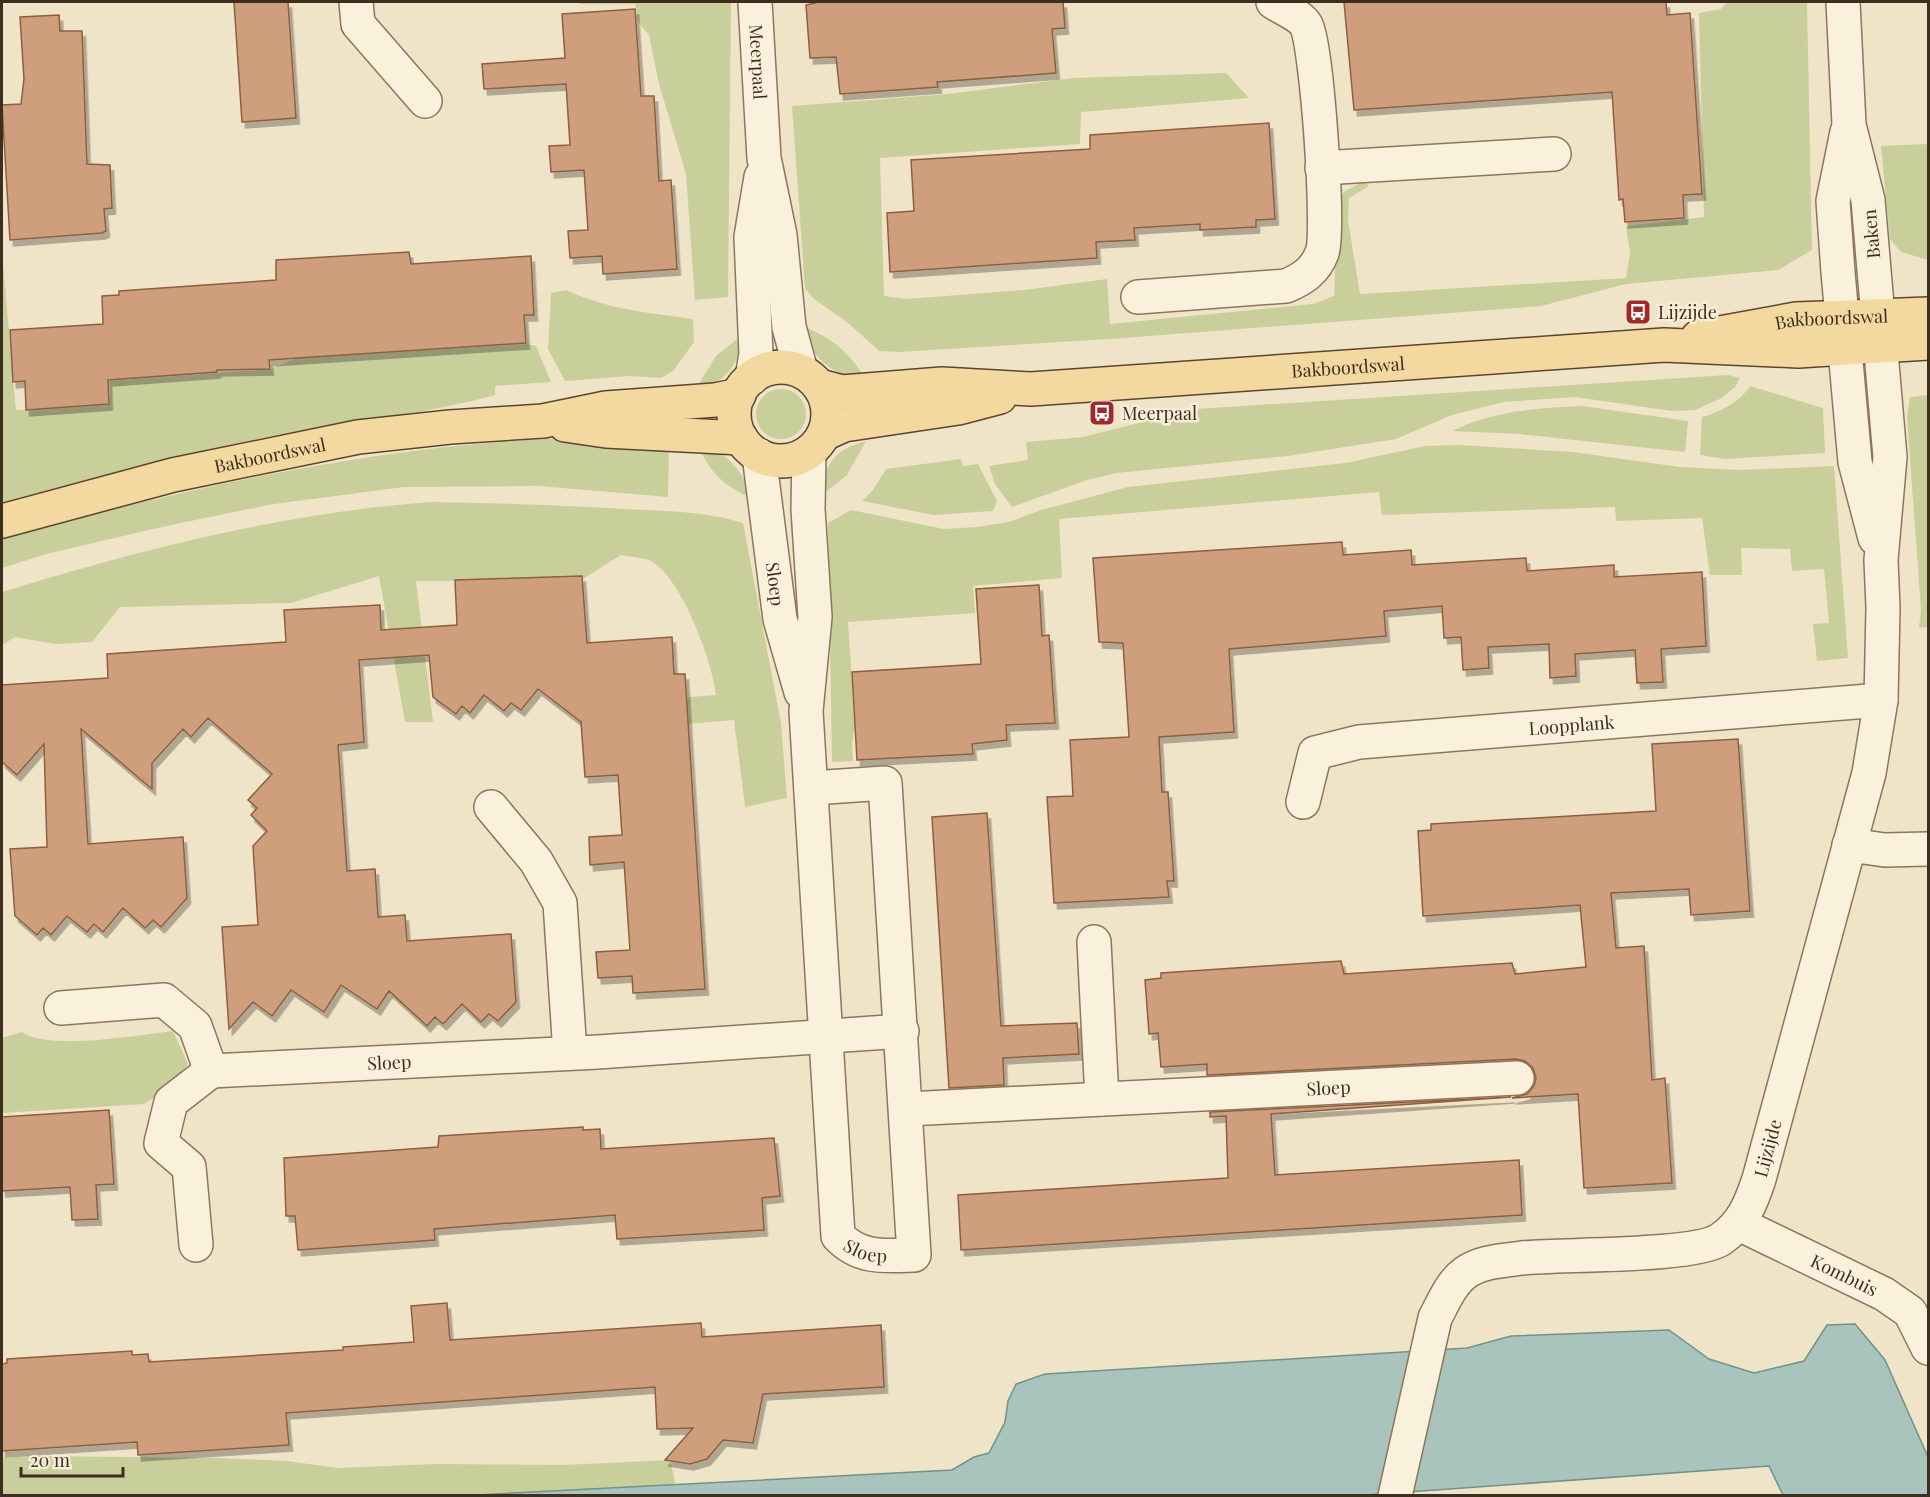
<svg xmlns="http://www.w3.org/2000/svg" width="1930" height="1497" viewBox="0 0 1930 1497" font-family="'Playfair Display',serif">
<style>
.green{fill:#c9cf9b}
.water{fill:#a9c4bc;stroke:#6f938a;stroke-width:1.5}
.building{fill:#cf9f7d;stroke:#8d5f41;stroke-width:1.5;filter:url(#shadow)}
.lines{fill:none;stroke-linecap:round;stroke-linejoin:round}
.minor-casing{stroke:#8d765c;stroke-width:36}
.major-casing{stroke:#5b4430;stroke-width:36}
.minor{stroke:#faf1dc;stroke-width:33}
.major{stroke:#f3d9a0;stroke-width:33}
.labels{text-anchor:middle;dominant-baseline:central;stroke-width:5;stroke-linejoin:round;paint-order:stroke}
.street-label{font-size:18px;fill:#3d2e20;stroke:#f7eed8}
.poi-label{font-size:18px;fill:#3d2e20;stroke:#f7eed8;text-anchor:start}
</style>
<defs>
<filter id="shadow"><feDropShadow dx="3.5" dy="6" stdDeviation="0" flood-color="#0004"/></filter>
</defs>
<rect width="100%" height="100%" fill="#f0e4c8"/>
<!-- green -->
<path class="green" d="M579 2H731L728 297 695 300 686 174 659 84 649 35 638 22 635 4H580Z
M1727 2H1807L1812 250 1778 270 1626 284 1541 306 1110 339 899 352 879 351 847 322 814 299 805 288 792 106 948 94 1074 78 1226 73 1249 98 1081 112 1080 144 880 158 884 296 906 299 1024 290 1107 279 1110 324 1313 304 1334 296 1338 200 1344 192 1363 181 1369 186 1349 198 1348 220 1360 294 1626 278 1630 253 1626 226 1704 217 1699 13 1721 9Z
M1928 144V260L1901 252 1890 239 1881 146Z
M2 252 16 410 109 405 110 381 271 369 297 358 526 344 536 346 551 382 495 386V395C416 417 334 423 253 440 169 458 85 483 2 504Z
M566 290C606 309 650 313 693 319L694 342 673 371 661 378 629 376 565 381 548 349 551 293Z
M802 326C832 338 850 352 866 380 832 376 811 358 802 326Z
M746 332C737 364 730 382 695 390L716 356Z
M1728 375 1740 378 1735 387 1722 398 1695 410 1672 411 1575 397 1504 402 1452 415 1396 439 1288 456 1117 473 1087 480 1012 507 995 484 989 466 1028 460 1026 442 1083 437 1195 409Z
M1750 386 1823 408 1825 453 1725 459 1700 455 1702 417C1720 412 1740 402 1750 386Z
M756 414a25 25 0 1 1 50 0a25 25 0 1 1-50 0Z
M1928 395V627L1919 628 1921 610 1907 417 1910 397Z
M1582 406 1688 421 1685 452 1520 434 1452 431C1493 411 1537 408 1582 406Z
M547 439 669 442 668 497 539 486 404 487 274 504 171 525 50 553 2 568V538C180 490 362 448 547 439Z
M866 441 847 475 817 499C825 466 832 450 866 441Z
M698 443C727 452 743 470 752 498 725 487 708 472 698 443Z
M1459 445 1573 452 1680 467 1740 470 1834 466 1848 658 1817 661 1813 624 1829 623 1824 569 1792 571 1790 549 1741 548 1742 575H1710L1702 518 1616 521 1615 507 1382 515 1379 492 1059 519 1062 578 973 586 975 613 848 622 855 726 852 745 853 761 832 762 828 523 851 510 944 529 977 527 1009 522 1041 510 1128 487 1346 463 1425 446Z
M961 459 963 466 978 464 997 501 993 511 933 515 862 501 873 490 886 469Z
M431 502C495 503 560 505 624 509 665 511 705 511 743 523L781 723 787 798 745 807 734 720 585 733 579 719 586 705 716 695C713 662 680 574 649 560 641 557 629 557 621 555L580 581H416L433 722H405L379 576 291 603 120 607 92 642 55 644 15 637 2 645V592C141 549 284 513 431 502Z
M173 1031 188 1064 172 1086 144 1104 2 1113V1038L22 1032C49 1051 138 1035 173 1031Z
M32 1456 219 1458 287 1461 338 1468 434 1464 563 1465 670 1460 678 1496H2V1458Z"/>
<!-- water -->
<path class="water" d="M1855 1324 1885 1360 1928 1457V1496L1783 1495 1769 1466 1352 1496H458L952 1470 974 1457 989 1453 1005 1422 1008 1401 1016 1384 1045 1374 1467 1348 1511 1336 1669 1330 1709 1359 1754 1373 1804 1361 1827 1325Z"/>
<!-- building -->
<path class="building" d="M234 2H288L296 118 242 122Z
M819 2H1063L1065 28 1052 29 1056 73 937 82 938 87 840 94 836 57 810 58 806 5Z
M1344 2H1666L1667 15 1690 13 1702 194 1683 195 1684 218 1625 222 1623 199 1619 200 1612 92 1354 110Z
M635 9 641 96H654L659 181 671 180 677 269 603 274 602 256 570 258 568 231 588 230 584 170 551 172 549 146 570 145 566 84 484 89 482 64 565 58 562 14Z
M59 15 60 31H82L87 164 110 165 112 208 104 209 106 231 102 233 10 240 2 105 21 104 24 79 20 17Z
M1269 123 1275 219 1256 220V227L1200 230V224L1134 228 1135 240 1096 242 1097 258 890 272 887 213 914 211 911 160 1090 149V135Z
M409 252 411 264 531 256 534 315H524L526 343 269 360 270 369 217 370V372L108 380 109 404 26 410 25 381 13 382 10 330 103 324 102 296 119 295V291L276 280V260Z
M1342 542 1343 555 1411 550 1412 565 1526 558 1527 571 1614 565V577L1702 572 1706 646 1661 649 1663 682 1637 683 1635 650 1575 654 1576 676 1550 678 1549 644 1488 647 1489 668 1463 670 1461 637 1444 638 1442 606 1384 611 1386 636 1229 649 1234 732 1159 737 1162 792H1168L1174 881H1167L1169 897 1054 903 1047 797 1073 796 1070 740 1129 737 1123 643 1099 642 1093 558Z
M582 576 587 643 672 637 674 674H685L705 989 633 993 632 976 598 978 596 952 630 950 624 862 590 865 589 837 622 835 618 775 585 777 581 722 538 689 521 710 511 703 504 711 484 695 470 713 462 706 456 714 433 697 429 655 359 660 364 742 338 745 347 871 375 869 378 917 405 915 407 941 511 934 516 1002 498 1021 489 1014 481 1022 462 1004 443 1024 435 1017 427 1026 389 991 377 1009 341 985 324 1012 291 990 272 1016 253 1002 229 1029 222 927 258 925 253 846 267 831 251 815 257 808 248 800 272 774 208 718 191 737 183 729 152 763V789L81 729 88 844 183 837 187 898 161 927 153 920 145 928 123 908 103 932 94 924 87 932 67 916 51 935 43 928 37 935 15 916 10 849 47 847 44 744 17 775 2 762V685L108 678 107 654 286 642 284 610 380 605 381 630 457 625 455 580Z
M1039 585 1042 636 1049 635 1055 723 1006 725 1007 740 972 744 973 754 857 760 852 672 981 664 976 589Z
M1738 739 1750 911 1691 915 1689 889 1611 893 1616 948 1644 946 1652 1080 1665 1078 1672 1183 1584 1188 1578 1094 1512 1098 1527 1094 1534 1086 1536 1078 1533 1068 1525 1061 1516 1059 1207 1075V1064L1161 1067 1158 1033 1149 1034 1145 980 1161 978V973L1341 961 1344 974 1512 963 1515 974 1586 967 1580 905 1423 916 1418 831 1431 830V824L1656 811 1652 744Z
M987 813 1001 1026 1077 1023 1079 1054 1003 1058 1004 1085 949 1088 932 817Z
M1511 1097 1271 1114 1275 1175 1519 1160 1522 1215 961 1250 958 1195 1228 1178 1226 1116 1210 1117V1112Z
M109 1110 114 1184 96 1185 98 1219 72 1220 70 1187 2 1191V1117Z
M583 1127V1130L600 1129 601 1149 774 1138 780 1196 762 1198 764 1230 617 1239 615 1215 434 1229 435 1240 298 1250 295 1216H286L284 1158 438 1147 439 1136Z
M447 1303 450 1340 701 1323 702 1337 881 1325 884 1387 763 1394 753 1443 723 1440 707 1459 690 1464 665 1460 693 1428 657 1429 655 1387 286 1413 289 1445 138 1455 137 1442 2 1451V1364L7 1363V1359L132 1351V1355L148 1354 149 1362 343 1350V1347L414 1342 411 1306Z"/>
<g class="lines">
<!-- minor casing -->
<g class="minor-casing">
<g id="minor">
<path d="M356 2 358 24 425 101"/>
<path id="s1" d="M755 2 764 158 780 235 789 327 801 371"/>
<path d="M1847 132 1833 201 1838 272 1855 462 1875 538"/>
<path d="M1322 168 1554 154"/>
<path d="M1138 297 1286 286C1303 279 1315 271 1322 253 1330 231 1317 46 1306 25 1301 16 1282 8 1273 2"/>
<path d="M752 378 756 354 751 237 761 177"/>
<path id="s2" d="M809 452 808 509 815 617 806 711 838 1236C860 1259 884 1256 914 1255L885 783 812 788"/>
<path id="s3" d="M759 455 780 619 801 692"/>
<path id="s4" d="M1303 802 1315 753 1359 742 1881 700"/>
<path d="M491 807 536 861 560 903 570 1053"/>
<path d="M1849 845 1885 850 1928 849"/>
<path d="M1094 942 1102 1099"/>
<path id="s5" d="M61 1008 164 1000 195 1026 211 1071 598 1052 902 1031"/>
<path id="s6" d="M907 1109 1517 1078"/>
<path id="s7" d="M1739 1224 1884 1294 1910 1312 1928 1348"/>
<path d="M196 1245 189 1167 161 1143 171 1102 211 1071"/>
<path id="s8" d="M1395 1496 1435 1318C1443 1303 1451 1283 1465 1273 1481 1261 1503 1261 1522 1258 1562 1254 1696 1257 1721 1239 1743 1224 1751 1203 1759 1179L1869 773 1881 700 1883 608 1881 560 1890 457 1868 200 1849 125 1843 2"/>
</g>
</g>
<!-- major casing -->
<g class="major-casing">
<g id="major">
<path id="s9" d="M1698 337 1796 319 1928 314"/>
<circle cx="781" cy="414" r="47"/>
<path id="s10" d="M819 386 842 392 942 384 1031 389 1664 345 1798 351 1928 343"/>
<path d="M565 425 606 431 741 438"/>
<path d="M824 434 844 425 958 408 1000 397"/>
<path id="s11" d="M2 521 173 475 358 437 450 427 543 421 606 408 715 400 739 395"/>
</g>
</g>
<!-- minor -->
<use href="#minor" class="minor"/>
<!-- major -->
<use href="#major" class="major"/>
</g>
<!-- icons -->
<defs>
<g id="bus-square" transform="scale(1.35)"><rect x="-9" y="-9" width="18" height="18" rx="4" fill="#9e2a2b" stroke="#f7eed8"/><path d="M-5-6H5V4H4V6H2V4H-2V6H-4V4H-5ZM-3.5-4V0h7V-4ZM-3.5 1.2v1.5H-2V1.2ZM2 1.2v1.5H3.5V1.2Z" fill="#fff"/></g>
</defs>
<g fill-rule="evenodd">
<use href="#bus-square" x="1638" y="312"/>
<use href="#bus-square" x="1102" y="413"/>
</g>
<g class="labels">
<!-- street labels -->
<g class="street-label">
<text stroke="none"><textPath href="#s1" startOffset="60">Meerpaal</textPath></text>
<text transform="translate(1871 234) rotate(-95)">Baken</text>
<text stroke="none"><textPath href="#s9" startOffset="135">Bakboordswal</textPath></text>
<text stroke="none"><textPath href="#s10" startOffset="531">Bakboordswal</textPath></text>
<text stroke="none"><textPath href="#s11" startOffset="276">Bakboordswal</textPath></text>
<text stroke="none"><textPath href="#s3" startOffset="130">Sloep</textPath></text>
<text stroke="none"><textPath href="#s4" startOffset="309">Loopplank</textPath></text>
<text stroke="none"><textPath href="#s5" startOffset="370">Sloep</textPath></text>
<text stroke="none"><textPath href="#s6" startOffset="422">Sloep</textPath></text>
<text stroke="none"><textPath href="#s8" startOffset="602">Lijzijde</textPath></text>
<text stroke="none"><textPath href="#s2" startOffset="818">Sloep</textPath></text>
<text stroke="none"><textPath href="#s7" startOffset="117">Kombuis</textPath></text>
</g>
<!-- poi labels -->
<g class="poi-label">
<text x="1658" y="312">Lijzijde</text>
<text x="1122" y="413">Meerpaal</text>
</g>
</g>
<!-- border -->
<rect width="1930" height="1497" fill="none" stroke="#3d2e20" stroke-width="6"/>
<!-- scale -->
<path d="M21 1467v9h102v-9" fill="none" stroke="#3d2e20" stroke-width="3"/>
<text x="30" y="1467" font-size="18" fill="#3d2e20" stroke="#f7eed8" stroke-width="4.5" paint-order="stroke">20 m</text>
</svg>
